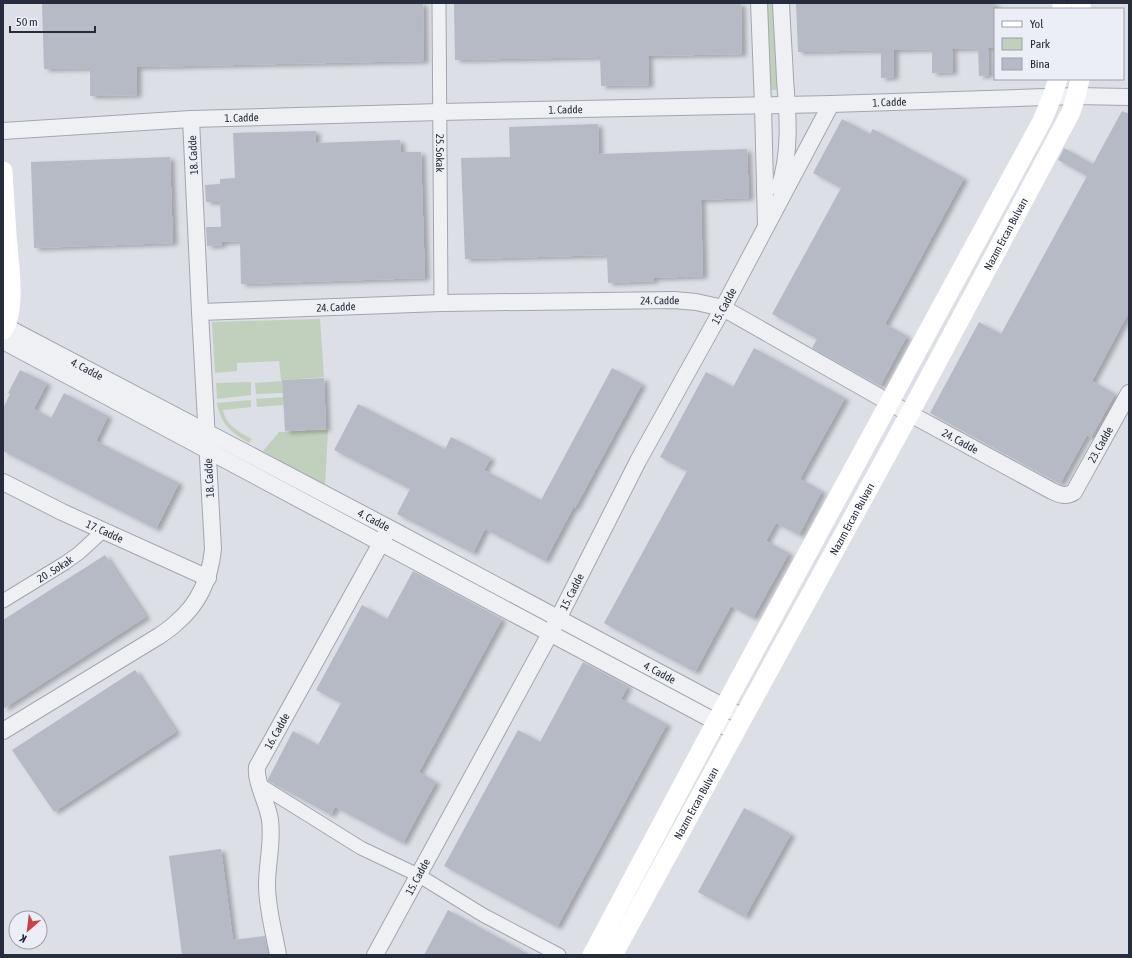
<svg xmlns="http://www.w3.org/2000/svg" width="1132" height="958" viewBox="0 0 1132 958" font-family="'Asap Condensed',sans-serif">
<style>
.green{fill:#c0d0bd}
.building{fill:#b6bac5;filter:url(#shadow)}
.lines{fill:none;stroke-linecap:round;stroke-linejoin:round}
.minor-casing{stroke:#a2a6b0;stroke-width:15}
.tertiary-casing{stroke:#a2a6b0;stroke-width:18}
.minor{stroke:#eef0f4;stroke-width:13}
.tertiary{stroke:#eef0f4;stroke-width:16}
.secondary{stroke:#fff;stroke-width:19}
.labels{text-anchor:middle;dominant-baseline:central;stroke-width:4;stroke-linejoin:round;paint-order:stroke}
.street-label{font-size:11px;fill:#262c3c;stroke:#ebeef4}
</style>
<defs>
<filter id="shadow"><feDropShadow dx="4.5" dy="2.5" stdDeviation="2" flood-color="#0004"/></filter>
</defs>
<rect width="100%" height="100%" fill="#dcdfe6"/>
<!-- green -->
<path class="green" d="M767 3H773L777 90H771Z
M320 319 324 377 281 380 279 361 237 363V371L215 373 212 322Z
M282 381 283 393 256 394 255 383Z
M251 382V395L217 399 216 383Z
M283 397V405L257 407 256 399Z
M251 400V407L223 410C226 425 239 432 252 439L249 443C231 432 221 425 217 403Z
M328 430 325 486 263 451 279 432Z"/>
<!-- building -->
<path class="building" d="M42 3H423L424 61 137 67V95L90 96V68L44 69Z
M454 3H741L742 54 648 56 649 85 601 86 600 57 455 60Z
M796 3H995V48H988L989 75 979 76 978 48 952 49 953 72 932 73V49L894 50V77L881 78V50L798 52Z
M1122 111 1129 114V312L1092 381 1115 394 1091 438 1087 435 1060 484 930 413 979 322 1001 334 1087 176 1058 160 1064 148 1093 164Z
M842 119 870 134 873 129 964 178 885 324 907 336 880 386 812 348 817 339 772 314 841 188 813 173Z
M598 124 599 154 747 149 749 198 701 200 703 276 653 278 654 281 608 283 607 255 465 259 461 158 510 157 509 127Z
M316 131V143L400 140 401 152H421L425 278 241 284 240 241 222 242V245L207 246 206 227H221L220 202H206L205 185 220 184V179L235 178 233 133Z
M170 157 173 243 34 248 31 162Z
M754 348 845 398 800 479 822 491 799 535 776 523 766 541 789 553 753 618 731 606 695 672 604 623 687 471 660 457 706 372 733 387Z
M612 368 642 384 575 508H573L545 561 485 529 473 553 397 514 410 489 334 450 358 404 445 449 451 437 491 458 484 470 541 500Z
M20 370 47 383 34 409 51 418 64 393 108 416 96 441 179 483 156 529 3 451V408L10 394 8 393Z
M324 378 326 429 285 431 282 380Z
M105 555 146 617 3 709V620Z
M413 571 502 619 419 772 436 782 403 843 335 807 331 815 272 783 268 781V779L293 731 318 745 341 703 316 690 362 605 387 619Z
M583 662 628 686 621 699 667 724 557 927 444 866 518 730 540 742Z
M135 670 176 732 54 812 12 750Z
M744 808 791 834 745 917 698 892Z
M221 849 233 940 265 936 268 955H182L169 856Z
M448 910 530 955H424Z"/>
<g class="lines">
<!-- minor casing -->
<g class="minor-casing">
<g id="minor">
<path id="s1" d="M439 3 441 303"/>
<path id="s2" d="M3 601 65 563 79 553 103 531"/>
<path d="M260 785 361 848 418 875 483 915 559 955"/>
</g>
</g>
<!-- tertiary casing -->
<g class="tertiary-casing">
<g id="tertiary">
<path d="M759 3 763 105 766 226"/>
<path id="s3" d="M3 131 191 119 440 112 831 104 1076 96 1129 97"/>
<path d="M779 188C791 154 788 115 785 79 784 54 782 28 781 3"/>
<path id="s4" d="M200 312 441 303 674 300 696 302 723 308 890 403 1052 491C1060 495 1066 497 1074 492L1129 393"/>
<path id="s5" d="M3 325 389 528 743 717"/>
<path d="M3 341 735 732"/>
<path id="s6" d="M3 482 62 512 208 578"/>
<path d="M3 731 159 636C165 632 171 628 176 623 199 604 210 579 213 549L200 312 191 119"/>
<path id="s7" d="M278 955C274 932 267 908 267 885 267 863 273 842 270 820 268 804 255 782 257 767L386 534"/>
<path id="s8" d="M375 955 558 619 638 461 723 308 831 104"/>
</g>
</g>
<!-- minor -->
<use href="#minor" class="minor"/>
<!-- tertiary -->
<use href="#tertiary" class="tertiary"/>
<!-- secondary -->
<g class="secondary">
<path d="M1081 3V9"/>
<path d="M1062 9V3"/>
<path d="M3 171C4 193 6 214 7 236 9 257 17 314 3 330"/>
<path d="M592 955 716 722 1042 121 1052 97 1058 79"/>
<path id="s9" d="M613 955 910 413 1071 112 1076 96 1080 79"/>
</g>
</g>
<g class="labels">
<!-- street labels -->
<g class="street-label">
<text stroke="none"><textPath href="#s3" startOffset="887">1. Cadde</textPath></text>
<text stroke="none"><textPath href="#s3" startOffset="563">1. Cadde</textPath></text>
<text stroke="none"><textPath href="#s3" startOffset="239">1. Cadde</textPath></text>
<text stroke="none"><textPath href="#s1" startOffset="150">25. Sokak</textPath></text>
<text transform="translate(193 155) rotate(-93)">18. Cadde</text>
<text stroke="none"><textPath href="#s9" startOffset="821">Nazım Ercan Bulvarı</textPath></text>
<text stroke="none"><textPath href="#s4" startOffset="460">24. Cadde</textPath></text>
<text stroke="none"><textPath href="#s8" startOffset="737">15. Cadde</textPath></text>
<text stroke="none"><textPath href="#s4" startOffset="136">24. Cadde</textPath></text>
<text stroke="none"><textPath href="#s5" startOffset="95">4. Cadde</textPath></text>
<text stroke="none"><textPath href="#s4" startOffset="796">24. Cadde</textPath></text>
<text stroke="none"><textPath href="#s4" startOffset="978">23. Cadde</textPath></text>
<text transform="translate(209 478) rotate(-93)">18. Cadde</text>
<text stroke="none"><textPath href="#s9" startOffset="497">Nazım Ercan Bulvarı</textPath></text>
<text stroke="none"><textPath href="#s5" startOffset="419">4. Cadde</textPath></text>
<text stroke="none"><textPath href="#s6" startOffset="113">17. Cadde</textPath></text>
<text stroke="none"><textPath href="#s2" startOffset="61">20 . Sokak</textPath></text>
<text stroke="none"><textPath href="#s8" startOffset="413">15. Cadde</textPath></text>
<text stroke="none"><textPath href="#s5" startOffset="743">4. Cadde</textPath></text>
<text stroke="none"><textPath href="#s7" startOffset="232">16. Cadde</textPath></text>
<text stroke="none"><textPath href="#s9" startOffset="173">Nazım Ercan Bulvarı</textPath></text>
<text stroke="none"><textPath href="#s8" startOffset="89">15. Cadde</textPath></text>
</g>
</g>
<!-- border -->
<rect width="1132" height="958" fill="none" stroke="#262c3c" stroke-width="8"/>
<!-- legend -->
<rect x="994" y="8" width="130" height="72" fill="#ebeef4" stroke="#9ca0aa"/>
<rect x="1002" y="21" width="20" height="6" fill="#ffffff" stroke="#9ca0aa"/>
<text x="1030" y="28" font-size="12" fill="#262c3c">Yol</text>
<rect x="1002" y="38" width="20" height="12" fill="#c0d0bd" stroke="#9ca0aa"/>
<text x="1030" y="48" font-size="12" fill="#262c3c">Park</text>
<rect x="1002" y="58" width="20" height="12" fill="#b6bac5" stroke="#9ca0aa"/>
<text x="1030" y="68" font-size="12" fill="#262c3c">Bina</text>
<!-- north arrow -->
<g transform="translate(28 930) rotate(208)"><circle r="19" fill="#ebeef4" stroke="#9ca0aa"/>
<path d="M0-3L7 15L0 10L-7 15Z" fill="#cb4149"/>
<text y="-6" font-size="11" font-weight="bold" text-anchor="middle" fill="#262c3c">K</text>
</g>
<!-- scale -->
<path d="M10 26v6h85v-6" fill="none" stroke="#262c3c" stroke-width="2"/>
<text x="16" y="26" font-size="12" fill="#262c3c" stroke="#ebeef4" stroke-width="3" paint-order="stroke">50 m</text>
</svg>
